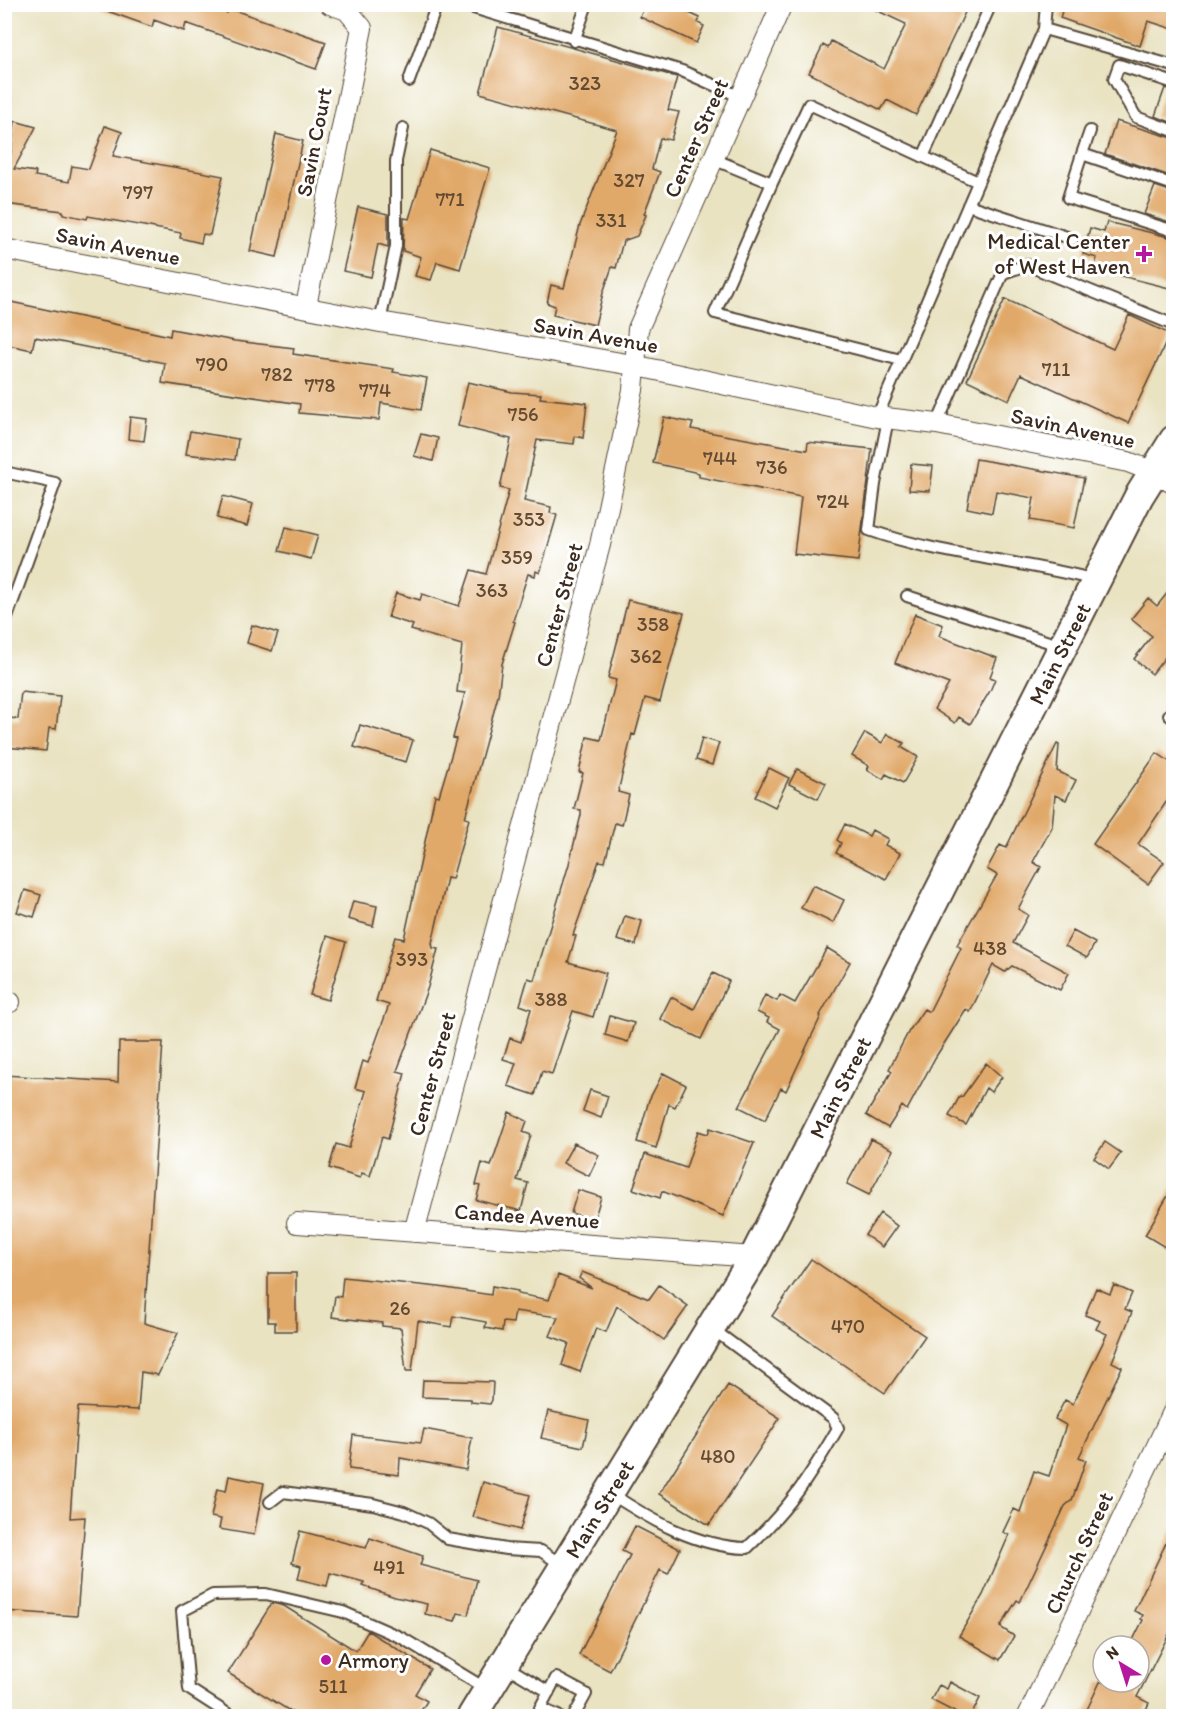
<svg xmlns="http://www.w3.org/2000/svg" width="1178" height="1721" viewBox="0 0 1178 1721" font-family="Itim,sans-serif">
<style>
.building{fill:#e1a969}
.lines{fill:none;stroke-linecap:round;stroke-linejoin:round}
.service-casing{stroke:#554637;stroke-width:14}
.minor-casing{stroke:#554637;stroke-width:22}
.secondary-casing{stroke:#554637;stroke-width:32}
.service{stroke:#fff;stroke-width:10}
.minor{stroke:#fff;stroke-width:20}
.secondary{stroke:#fff;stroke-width:28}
.poi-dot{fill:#b5179e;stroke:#fff;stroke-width:2}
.labels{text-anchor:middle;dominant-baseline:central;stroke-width:6;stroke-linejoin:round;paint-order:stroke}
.number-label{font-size:20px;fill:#644a31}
.street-label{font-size:22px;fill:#3b2a1e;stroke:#fff}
.poi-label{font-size:22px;fill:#3b2a1e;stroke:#fff;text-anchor:end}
</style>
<rect width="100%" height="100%" fill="#fff"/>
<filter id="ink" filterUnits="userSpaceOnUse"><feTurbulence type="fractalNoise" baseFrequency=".0167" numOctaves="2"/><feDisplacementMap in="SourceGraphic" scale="12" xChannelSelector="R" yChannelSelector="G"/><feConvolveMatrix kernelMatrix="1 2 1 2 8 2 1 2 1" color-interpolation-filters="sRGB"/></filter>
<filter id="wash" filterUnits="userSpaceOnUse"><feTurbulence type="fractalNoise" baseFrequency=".008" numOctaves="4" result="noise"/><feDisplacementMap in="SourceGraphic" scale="24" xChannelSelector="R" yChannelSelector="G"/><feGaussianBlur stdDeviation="1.35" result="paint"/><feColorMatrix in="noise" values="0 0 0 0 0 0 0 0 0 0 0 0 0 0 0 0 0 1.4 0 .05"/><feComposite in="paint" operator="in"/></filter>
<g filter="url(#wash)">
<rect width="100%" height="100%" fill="#e9e3c2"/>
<g id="blocks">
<!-- building -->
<path class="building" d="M97 4H203L227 13 228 8 326 42 316 69 186 23 184 31 154 20 152 27 96 7Z
M646 4H690L687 12 700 18 698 23 704 26 696 43 640 17Z
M863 4H969L916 115 887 100 881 110 809 73 823 45 828 48 831 41 884 69 906 24Z
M1064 4H1173V29L1148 21 1140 46 1060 18Z
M498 27 677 77 668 110 679 112 671 140 660 138 652 169 660 172 644 214 646 215 637 236 623 241 616 268 612 267 603 293 595 325 553 315 555 306 547 303 551 285 564 288 580 225 617 130 480 93Z
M1165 88 1173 90V123L1155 116Z
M15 121 36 127 14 169 36 172 35 176 69 182 72 166 89 169 105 126 122 132 113 156 223 176 210 235 203 234 201 243 180 238 181 233 139 225 88 216 87 219 63 214V211L4 204Z
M1116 121 1173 138V177L1105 154Z
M276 134 303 141 277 257 250 251Z
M430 150 490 168 460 269 437 262 431 280 415 276 421 257 403 251 404 218 409 219Z
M1155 186 1173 192V223L1144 214Z
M358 207 388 214V247L378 244 371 277 343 271Z
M1107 222 1173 238V289L1094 269 1097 258 1083 254 1090 228 1104 232Z
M1005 299 1113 349 1129 315 1170 334 1128 423 1021 374 1009 400 967 380Z
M11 302 170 336 171 329 235 341 294 348 293 354 394 369 393 372 427 378 421 410 381 403 379 420 299 413 300 404 162 383 165 363 35 337 32 350 4 344Z
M468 382 512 392 541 394 540 398 587 403 583 438 575 436 574 444 537 440 524 501 551 507 550 513 557 515 540 573 536 571 535 576 528 574 513 621 515 622 502 664 498 696 465 818 469 819 452 879 447 878 432 943 433 948 438 949 428 987 397 1071 405 1073 388 1139 382 1137 370 1176 362 1173 360 1178 329 1168 336 1144 349 1148 366 1091 355 1088 363 1061 368 1063 389 1005 376 1001 395 937 404 939 435 795 439 796 456 739 453 738 465 693 457 692 462 645 411 630 413 625 388 617 396 593 420 600 422 594 459 606 471 570 486 574 509 490 500 488 511 439 458 426Z
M130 417 147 419 144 441 128 439Z
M664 417 693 423 691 429 807 450 808 442 872 449 858 561 794 554 801 497 699 477V473L653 463Z
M190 431 238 439 235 460 186 454Z
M421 434 438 438 433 461 414 456Z
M976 459 1084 478 1074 528 1030 520 1034 498 996 491 992 513 967 508Z
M911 464 933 466 930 491 909 490Z
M223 496 253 504 247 526 217 518Z
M286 527 318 535 311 559 279 551Z
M1173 586V647L1152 674 1134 659 1152 636 1131 619 1148 598 1157 606Z
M628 600 684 613 660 702 645 698 635 735 632 734 618 792 629 795 622 825 615 823 605 862 599 861 573 935 576 936 568 962 606 973 593 1017 573 1011 552 1074 542 1071 535 1095 508 1086 516 1063 503 1059 510 1038 521 1042 531 1009 520 1005 528 978 534 980 569 864 581 815V810L574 809 583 773 579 772 587 737 601 740 616 680 608 678Z
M915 614 943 625 939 636 997 658 990 677 995 679 990 691 970 724 959 717 955 723 934 709 949 684 895 663Z
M252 625 278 633 272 651 247 643Z
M21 692 60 696 56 729 49 728 46 751 6 747 10 718 18 719Z
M360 725 413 740 406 762 354 747Z
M865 733 882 743 887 734 904 743 901 747 918 757 903 783 886 774 883 779 867 770 869 766 852 756Z
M702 738 719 743 712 765 696 760Z
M1057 744 1059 745 1057 771 1076 780 1066 800 1055 795 1052 827 1033 862 1041 867 1018 909 1028 915 1013 943 1069 973 1060 990 1012 966 1005 972 993 965 970 1012 966 1009 935 1058 907 1110 902 1106 888 1128 866 1115 892 1071 889 1069 909 1031 924 1009 929 1012 961 948 957 945 997 875 987 869 1000 845 1006 848Z
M1157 753 1173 764V792L1138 844 1164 862 1148 884 1093 844Z
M769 768 789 778 775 807 755 797Z
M797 769 826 783 818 799 789 784Z
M845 824 869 836 872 830 888 839 885 845 900 853 886 879 836 853 841 843 837 840Z
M813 885 844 900 833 923 801 908Z
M25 890 41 895 34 917 17 912Z
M353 901 377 906 373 926 348 919Z
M625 916 642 921 636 945 617 940Z
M1073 931 1095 943 1087 958 1065 946Z
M327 936 346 942 328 1000 310 995Z
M827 948 850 962 820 1015 821 1016 786 1091 781 1088 765 1120 739 1107 780 1029 767 1022 769 1018 757 1012 765 995 777 1001 780 995 795 1003Z
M713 973 729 981 701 1039 660 1019 671 997 694 1009Z
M610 1016 634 1023 628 1042 605 1035Z
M119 1042H163L144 1323 178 1333 158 1375 141 1372 138 1410 78 1407 70 1518 85 1517 77 1616 4 1611V1075L118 1082Z
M986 1063 1002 1077 991 1092 986 1088 966 1125 949 1116 960 1096 962 1097Z
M663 1073 686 1085 675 1107 669 1104 656 1148 637 1142 649 1100Z
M590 1090 608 1096 601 1118 583 1111Z
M509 1112 527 1121 523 1132 531 1135 517 1180 528 1183 521 1211 476 1200 480 1186 476 1185 482 1163 491 1166Z
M710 1128 754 1143 723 1216 662 1191 660 1198 633 1189 645 1154 686 1168 698 1131 708 1134Z
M871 1139 893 1150 869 1195 847 1184Z
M1105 1142 1121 1153 1109 1169 1094 1158Z
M574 1143 599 1155 589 1176 563 1163Z
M1173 1187V1252L1145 1235Z
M578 1190 601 1197 594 1220 571 1213Z
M880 1213 897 1226 882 1247 865 1235Z
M811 1259 925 1336 885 1393 772 1316Z
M582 1272 649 1299 659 1285 688 1306 664 1340 617 1306 606 1332 596 1328 580 1372 562 1365 569 1343 550 1336 558 1317 515 1311 513 1323 503 1322 502 1331 485 1328 486 1322 453 1316 451 1327 418 1321 412 1371H406L401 1328 382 1326V1323L332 1317 335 1296 341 1297 343 1277 439 1287 491 1295 492 1286 518 1291V1294L549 1300 558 1275 592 1288 579 1278Z
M268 1273H296V1331H275V1322H268Z
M1114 1285 1132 1293 1125 1309 1132 1312 1112 1362 1122 1367 1079 1457 1086 1460 1072 1500 1065 1506 1020 1602 1017 1600 1000 1627 1014 1636 1000 1660 959 1636 983 1595 1009 1535 1003 1532 1014 1509 1020 1512 1034 1471 1049 1476 1066 1425 1055 1419 1065 1400 1073 1404 1107 1334 1096 1329 1100 1321 1085 1315 1096 1288 1110 1294Z
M423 1380 493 1382 492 1400 490 1404 471 1402V1399L422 1397Z
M728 1385 780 1418 709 1525 659 1494Z
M548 1411 589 1420 583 1447 541 1438Z
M424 1429 472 1438 466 1470 400 1458 399 1475 349 1469 353 1435 421 1443Z
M229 1476 264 1483 254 1535 219 1529 221 1519 211 1517 217 1489 226 1491Z
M483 1482 530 1495 520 1530 473 1517Z
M635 1526 680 1549 668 1574 660 1570 610 1671 579 1655 630 1555 622 1551Z
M1173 1528V1626L1137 1697 1149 1703 1143 1716H1084L1100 1682H1139V1646H1130L1143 1620 1141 1619 1143 1615 1134 1611Z
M300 1531 366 1548 370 1538 423 1556 420 1565 477 1580 468 1615 458 1613 455 1621 425 1614 427 1604 395 1597 363 1586 364 1582 330 1573 327 1586 298 1579 301 1566 292 1563Z
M272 1603 284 1606 356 1651 368 1631 430 1669 415 1694 427 1701 418 1716H298L228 1673Z
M950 1682 980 1698 971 1716H962L931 1700 939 1685 947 1689Z"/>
</g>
</g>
<g filter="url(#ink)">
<use href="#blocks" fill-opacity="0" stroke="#554637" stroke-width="1.5"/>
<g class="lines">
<!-- service casing -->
<g class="service-casing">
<path id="service" d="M460 4 682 71 741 97
M1046 4 1044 29 1174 66
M574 41 587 4
M409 81 437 4
M1174 83 1119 65 1114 79 1136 117 1174 131
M1082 154 1090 131
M923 157 991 4
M713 159 772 183 809 104 978 182
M772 183 715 313 901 360
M1174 185 1082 154 1068 198 1174 231
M968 205 1073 239
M380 322 396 246V161L403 128
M877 417 1044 29
M888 419 875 484 869 530C941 556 1020 560 1095 580
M937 424 1003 273 1027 265 1174 325
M4 472 55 483 4 626
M907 596 1061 646
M1174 709 1169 715 1174 719
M610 1493C651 1520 697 1547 747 1548 790 1508 809 1478 838 1428L833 1418 711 1328
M270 1502 283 1492 373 1504 404 1512 428 1523 448 1539 506 1549 541 1551 562 1565
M504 1665 549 1692
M231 1716 189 1689 182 1611 213 1595 266 1594 343 1612 402 1638 488 1690
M558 1716 540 1708 556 1678 586 1694 574 1716"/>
</g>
<!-- minor casing -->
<g class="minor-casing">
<path id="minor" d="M4 249 380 322 633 365 877 417 937 424 1128 462 1154 472 1174 484
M306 306 362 28 347 10 330 4
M4 1001 10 1002
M297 1223 754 1257
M414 1232 600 545 633 390 638 329 782 4
M1028 1716 1174 1410"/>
</g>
<!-- secondary casing -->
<g class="secondary-casing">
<g id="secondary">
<path id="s1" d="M472 1716 754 1257 1139 496 1174 440"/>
</g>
</g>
<!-- service -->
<use href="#service" class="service"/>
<!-- minor -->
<use href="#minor" class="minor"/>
<!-- secondary -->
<use href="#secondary" class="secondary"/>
</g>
</g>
<!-- markers -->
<g class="poi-dot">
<path d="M1141 245h6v6h6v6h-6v6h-6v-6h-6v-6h6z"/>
<circle cx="326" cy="1660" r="6"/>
</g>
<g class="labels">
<!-- number labels -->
<g class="number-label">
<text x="585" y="83">323</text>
<text x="629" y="180">327</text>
<text x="138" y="192">797</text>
<text x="450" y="199">771</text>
<text x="611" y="220">331</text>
<text x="212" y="364">790</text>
<text x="1056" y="369">711</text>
<text x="277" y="374">782</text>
<text x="320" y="385">778</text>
<text x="375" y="390">774</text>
<text x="523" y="414">756</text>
<text x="720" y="458">744</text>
<text x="772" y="467">736</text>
<text x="833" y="501">724</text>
<text x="529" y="519">353</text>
<text x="517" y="557">359</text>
<text x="492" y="590">363</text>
<text x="653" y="624">358</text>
<text x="646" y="656">362</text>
<text x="990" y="948">438</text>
<text x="412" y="959">393</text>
<text x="551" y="999">388</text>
<text x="400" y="1308">26</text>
<text x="848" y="1326">470</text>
<text x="718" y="1456">480</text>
<text x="389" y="1567">491</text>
<text x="333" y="1686">511</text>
</g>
<!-- street labels -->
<g class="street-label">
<text transform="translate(696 138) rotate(-66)">Center Street</text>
<text transform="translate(314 142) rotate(-79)">Savin Court</text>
<text transform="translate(118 246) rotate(11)">Savin Avenue</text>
<text transform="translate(596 335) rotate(10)">Savin Avenue</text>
<text transform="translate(1073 428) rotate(12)">Savin Avenue</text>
<text transform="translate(559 605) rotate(-75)">Center Street</text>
<text stroke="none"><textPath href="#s1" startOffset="1215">Main Street</textPath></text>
<text transform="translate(432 1074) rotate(-75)">Center Street</text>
<text stroke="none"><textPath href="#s1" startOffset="729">Main Street</textPath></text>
<text transform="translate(527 1216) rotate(4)">Candee Avenue</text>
<text stroke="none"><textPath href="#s1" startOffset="243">Main Street</textPath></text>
<text transform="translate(1079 1553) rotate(-65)">Church Street</text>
</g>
<!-- poi labels -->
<g class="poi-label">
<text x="1130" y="241">Medical Center<tspan x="1130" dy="25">of West Haven</tspan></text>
<text x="338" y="1660" text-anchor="start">Armory</text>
</g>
</g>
<!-- margin -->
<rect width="1178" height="1721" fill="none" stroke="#fff" stroke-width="24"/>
<!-- north arrow -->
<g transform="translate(1121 1664) rotate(322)"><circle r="28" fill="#ffffff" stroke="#b1aaa5" stroke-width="1.5"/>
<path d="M0-4.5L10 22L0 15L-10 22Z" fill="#b5179e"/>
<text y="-9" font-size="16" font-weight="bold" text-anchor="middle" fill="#3b2a1e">N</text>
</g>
</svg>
